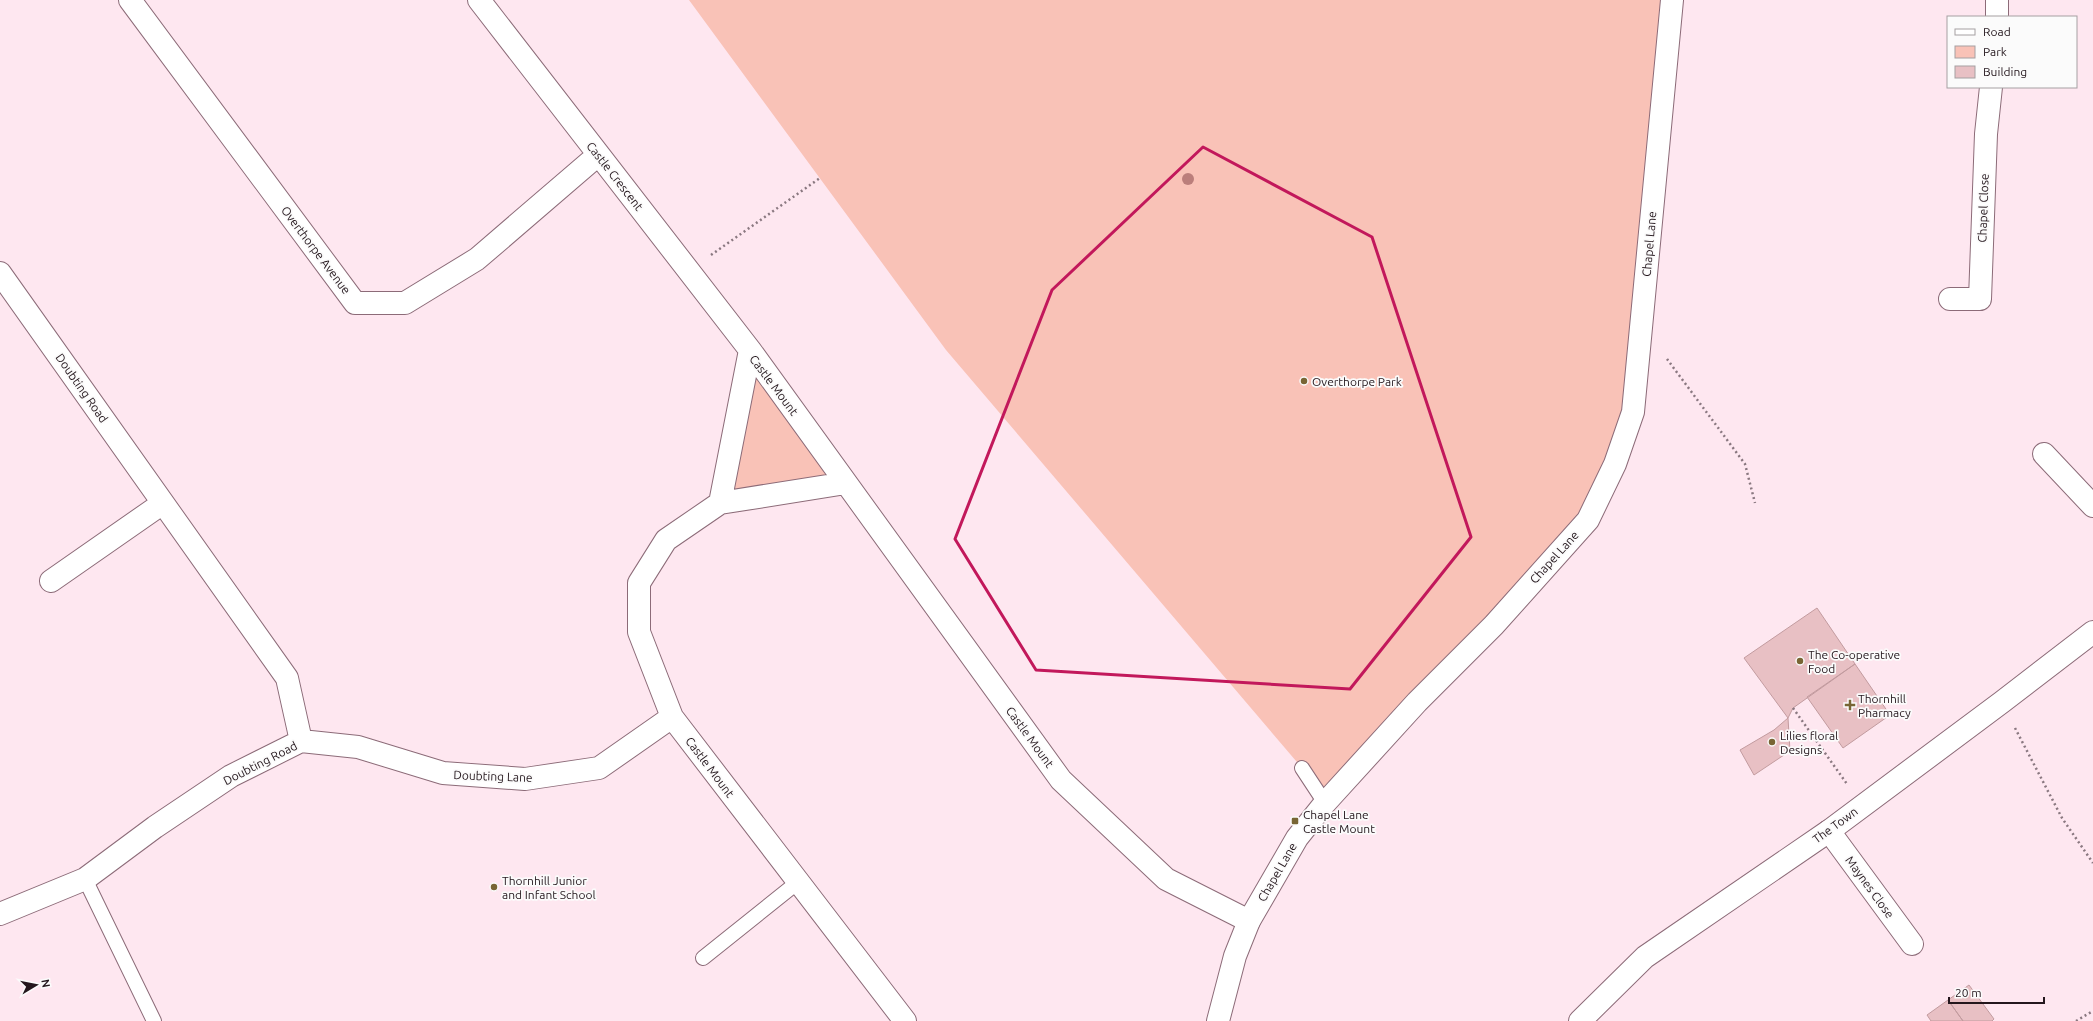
<svg xmlns="http://www.w3.org/2000/svg" width="2093" height="1021" viewBox="0 0 2093 1021" font-family="Ubuntu,sans-serif">
<style>
.green{fill:#f9c2b7}
.building{fill:#e8c0c4;stroke:#c29b9f}
.lines{fill:none;stroke-linecap:round;stroke-linejoin:round}
.service-casing{stroke:#8c6b78;stroke-width:16}
.minor-casing{stroke:#8c6b78;stroke-width:24}
.tertiary-casing{stroke:#8c6b78;stroke-width:24}
.path{stroke:#8a7880;stroke-width:2.5;stroke-dasharray:2 3;stroke-linecap:butt}
.service{stroke:#fff;stroke-width:14}
.minor{stroke:#fff;stroke-width:22}
.tertiary{stroke:#fff;stroke-width:22}
.tree{fill:#bb7e7b}
.marked{fill:none;stroke:#c2185b;stroke-width:3;stroke-linejoin:round}
.poi-dot{fill:#786534;stroke:#fbfbfb;stroke-width:1.5}
.labels{text-anchor:middle;dominant-baseline:central;stroke-width:3.5;stroke-linejoin:round;paint-order:stroke}
.street-label{font-size:12px;fill:#24171d;stroke:#fbfbfb}
.poi-label{font-size:12px;fill:#24171d;stroke:#fbfbfb;text-anchor:start}
</style>
<rect width="100%" height="100%" fill="#fee7f0"/>
<!-- green -->
<path class="green" d="M689 0H1672L1633 412 1588 520 1325 803 1302 768 946 350Z
M750 350 846 483 720 503Z"/>
<!-- building -->
<path class="building" d="M1817 608 1855 664 1793 708 1788 718 1744 658Z
M1855 664 1890 715 1843 748 1807 697Z
M1788 718 1790 751 1754 775 1740 750 1774 730Z
M1969 985 1994 1019 1992 1021H1963L1948 1000Z
M1948 1000 1963 1021H1931L1927 1015Z"/>
<g class="lines">
<!-- service casing -->
<g class="service-casing">
<path id="service" d="M1302 768 1325 803
M85 879 154 1021
M703 958 798 882"/>
</g>
<!-- minor casing -->
<g class="minor-casing">
<path id="minor" d="M130 0 355 303H405L477 259 598 155
M479 0 750 350 1061 780 1166 879 1249 921
M1997 17V0
M0 273 287 678 301 741 231 776 155 827 85 879 0 914
M1950 299H1980L1986 134 1991 87
M2044 454 2093 506
M846 483 720 503 666 540 639 583V632L672 717 905 1021
M720 503 750 350
M51 581 163 503
M301 741 358 747 443 773 525 779 599 768 672 717
M1829 831 1912 944"/>
</g>
<!-- tertiary casing -->
<g class="tertiary-casing">
<path id="tertiary" d="M1218 1021 1235 956 1249 921 1297 838 1325 803 1417 702 1494 625 1588 520 1615 464 1633 412 1672 0
M1580 1021 1645 957 1829 831 2002 702 2093 632"/>
</g>
<!-- path -->
<path class="path" d="M711 255 820 178
M1667 359 1745 464 1755 503
M1793 708 1847 784
M2015 728 2062 818 2093 863
M2076 1021 2093 1011"/>
<!-- service -->
<use href="#service" class="service"/>
<!-- minor -->
<use href="#minor" class="minor"/>
<!-- tertiary -->
<use href="#tertiary" class="tertiary"/>
</g>
<!-- trees -->
<circle class="tree" cx="1188" cy="179" r="6"/>
<!-- marked area -->
<path class="marked" d="M1203 147 1372 237 1471 537 1350 689 1036 670 955 539 1052 290Z"/>
<!-- markers -->
<g class="poi-dot">
<circle cx="1304" cy="381" r="4"/>
<circle cx="1800" cy="661" r="4"/>
<path d="M1848 699h4v4h4v4h-4v4h-4v-4h-4v-4h4z"/>
<circle cx="1772" cy="742" r="4"/>
<rect x="1291" y="817" width="8" height="8" rx="2"/>
<circle cx="494" cy="887" r="4"/>
</g>
<g class="labels">
<!-- street labels -->
<g class="street-label">
<text transform="translate(615 176) rotate(52)">Castle Crescent</text>
<text transform="translate(1983 208) rotate(-88)">Chapel Close</text>
<text transform="translate(1649 244) rotate(-85)">Chapel Lane</text>
<text transform="translate(316 250) rotate(53)">Overthorpe Avenue</text>
<text transform="translate(774 385) rotate(53)">Castle Mount</text>
<text transform="translate(82 388) rotate(55)">Doubting Road</text>
<text transform="translate(1554 557) rotate(-48)">Chapel Lane</text>
<text transform="translate(1030 737) rotate(54)">Castle Mount</text>
<text transform="translate(260 763) rotate(-27)">Doubting Road</text>
<text transform="translate(710 767) rotate(53)">Castle Mount</text>
<text transform="translate(493 776) rotate(2)">Doubting Lane</text>
<text transform="translate(1835 825) rotate(-36)">The Town</text>
<text transform="translate(1277 872) rotate(-60)">Chapel Lane</text>
<text transform="translate(1870 887) rotate(54)">Maynes Close</text>
</g>
<!-- poi labels -->
<g class="poi-label">
<text x="1312" y="381">Overthorpe Park</text>
<text x="1808" y="654">The Co-operative<tspan x="1808" dy="14">Food</tspan></text>
<text x="1858" y="698">Thornhill<tspan x="1858" dy="14">Pharmacy</tspan></text>
<text x="1780" y="735">Lilies floral<tspan x="1780" dy="14">Designs</tspan></text>
<text x="1303" y="814">Chapel Lane<tspan x="1303" dy="14">Castle Mount</tspan></text>
<text x="502" y="880">Thornhill Junior<tspan x="502" dy="14">and Infant School</tspan></text>
</g>
</g>
<!-- legend -->
<rect x="1947" y="16" width="130" height="72" fill="#fbfbfb" stroke="#a5a0a2"/>
<rect x="1955" y="29" width="20" height="6" fill="#ffffff" stroke="#a5a0a2"/>
<text x="1983" y="36" font-size="12" fill="#24171d">Road</text>
<rect x="1955" y="46" width="20" height="12" fill="#f9c2b7" stroke="#a5a0a2"/>
<text x="1983" y="56" font-size="12" fill="#24171d">Park</text>
<rect x="1955" y="66" width="20" height="12" fill="#e8c0c4" stroke="#a5a0a2"/>
<text x="1983" y="76" font-size="12" fill="#24171d">Building</text>
<!-- north arrow -->
<g transform="translate(36 985) rotate(80)" stroke="#fbfbfb" stroke-width="3" paint-order="stroke">
<path d="M0-3L7 15L0 10L-7 15Z" fill="#24171d"/>
<text y="-6" font-size="11" font-weight="bold" text-anchor="middle" fill="#24171d">N</text>
</g>
<!-- scale -->
<path d="M1949 997v6h95v-6" fill="none" stroke="#24171d" stroke-width="2"/>
<text x="1955" y="997" font-size="12" fill="#24171d" stroke="#fbfbfb" stroke-width="3" paint-order="stroke">20 m</text>
</svg>
